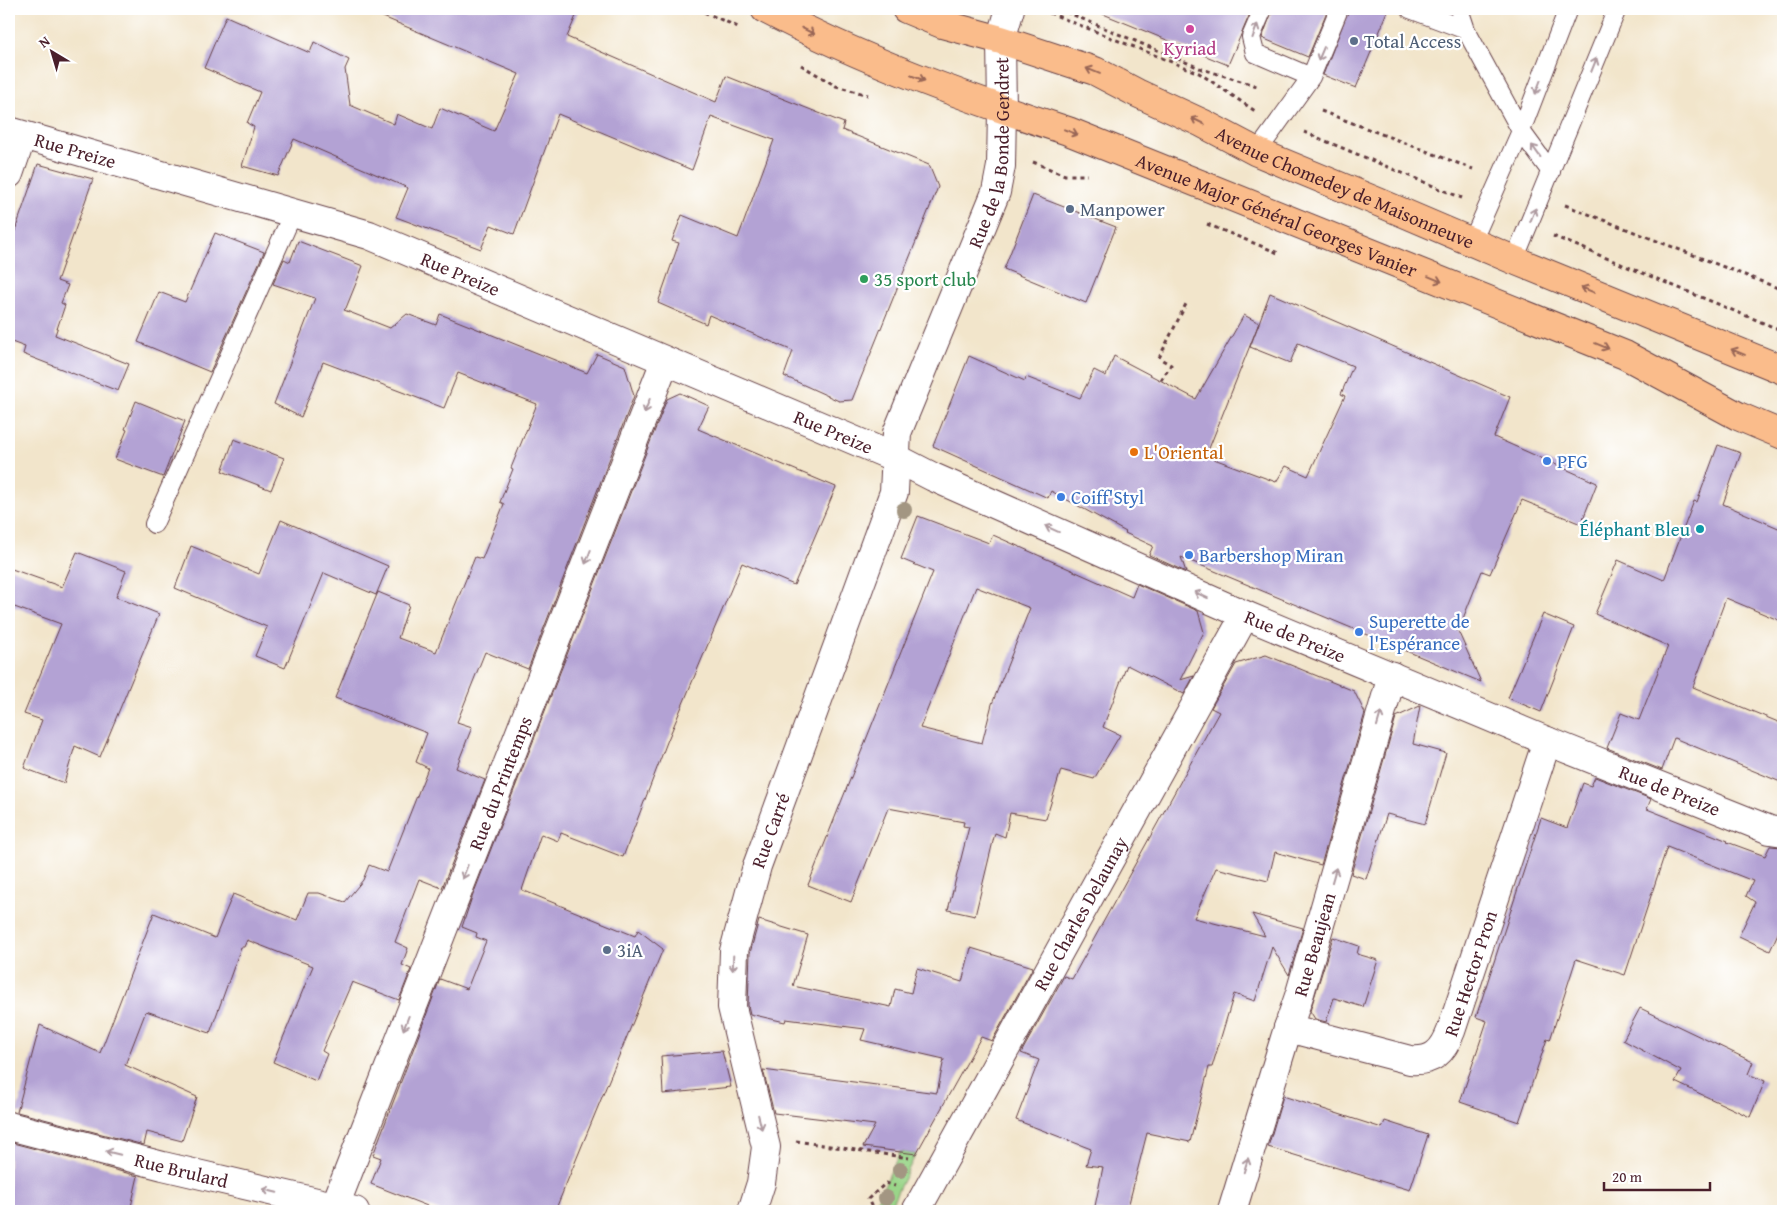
<svg xmlns="http://www.w3.org/2000/svg" width="1792" height="1220" viewBox="0 0 1792 1220" font-family="'Gentium Book Plus',serif">
<style>
.green{fill:#9ad589;stroke:#727a5a}
.building{fill:#b3a2d4;fill-rule:evenodd}
.lines{fill:none;stroke-linecap:round;stroke-linejoin:round}
.service-casing{stroke:#633d43;stroke-width:20}
.minor-casing{stroke:#633d43;stroke-width:30}
.tertiary-casing{stroke:#633d43;stroke-width:30}
.primary-casing{stroke:#633d43;stroke-width:30}
.path{stroke:#633d43;stroke-width:3;stroke-dasharray:4 4;stroke-linecap:butt}
.service{stroke:#fff;stroke-width:18}
.minor{stroke:#fff;stroke-width:28}
.tertiary{stroke:#fff;stroke-width:28}
.primary{stroke:#fabc8b;stroke-width:28}
.tree{fill:#a39682}
.oneway{stroke:#996656}
.oneway2{stroke:#ae9aa0}
.hotel-dot{fill:#d1479c;stroke:#fff;stroke-width:2}
.service-dot{fill:#5c6f8a;stroke:#fff;stroke-width:2}
.leisure-dot{fill:#2e9e5b;stroke:#fff;stroke-width:2}
.food-dot{fill:#e8710a;stroke:#fff;stroke-width:2}
.shop-dot{fill:#3f7fe0;stroke:#fff;stroke-width:2}
.culture-dot{fill:#0f9aa8;stroke:#fff;stroke-width:2}
.labels{text-anchor:middle;dominant-baseline:central;stroke-width:4.5;stroke-linejoin:round;paint-order:stroke}
.service-label{font-size:19px;fill:#4e5e75;stroke:#fff;text-anchor:start}
.hotel-label{font-size:19px;fill:#b23c85;stroke:#fff}
.street-label{font-size:19px;fill:#4a1f2b;stroke:#fff}
.leisure-label{font-size:19px;fill:#27864d;stroke:#fff;text-anchor:start}
.food-label{font-size:19px;fill:#c56008;stroke:#fff;text-anchor:start}
.shop-label{font-size:19px;fill:#366cbe;stroke:#fff;text-anchor:start}
.culture-label{font-size:19px;fill:#0d838f;stroke:#fff;text-anchor:end}
</style>
<rect width="100%" height="100%" fill="#fff"/>
<filter id="ink" filterUnits="userSpaceOnUse"><feTurbulence type="fractalNoise" baseFrequency=".02" numOctaves="2"/><feDisplacementMap in="SourceGraphic" scale="10" xChannelSelector="R" yChannelSelector="G"/><feConvolveMatrix kernelMatrix="1 2 1 2 8 2 1 2 1" color-interpolation-filters="sRGB"/></filter>
<filter id="wash" filterUnits="userSpaceOnUse"><feTurbulence type="fractalNoise" baseFrequency=".0096" numOctaves="4" result="noise"/><feDisplacementMap in="SourceGraphic" scale="20" xChannelSelector="R" yChannelSelector="G"/><feGaussianBlur stdDeviation="1.12" result="paint"/><feColorMatrix in="noise" values="0 0 0 0 0 0 0 0 0 0 0 0 0 0 0 0 0 1.4 0 .05"/><feComposite in="paint" operator="in"/></filter>
<g filter="url(#wash)">
<rect width="100%" height="100%" fill="#f2e5cb"/>
<!-- green -->
<path class="green" d="M900 1152 916 1154 888 1211H872Z"/>
<g id="blocks">
<!-- building -->
<path class="building" d="M364 9H579L567 37 716 102 726 76 844 123 842 130 929 165 938 187 852 400 839 401 784 376 793 351 709 315 706 324 658 303 679 243 672 241 682 215 738 238 774 140 711 117 692 170 558 114 514 234 491 225 481 249 396 217 408 188 294 139 278 176 242 166 254 127 247 123 260 92 204 68 226 16 310 53 314 42 349 60 345 69 350 105 394 124 397 114 432 129 440 108 494 131 519 74Z
M1091 9H1252L1228 65Z
M1273 9H1328L1308 57 1262 38Z
M1349 9H1389L1356 88 1323 75Z
M38 164 93 179 57 281 68 285 61 303 65 305 55 335 129 364 118 391 23 354 25 347 9 341V248Z
M1033 195 1116 227 1086 303 1004 269Z
M215 233 264 252 210 372 138 342 159 292 185 302Z
M298 241 363 266 346 308 344 310 390 328 407 314 436 325 440 314 587 373 597 354 625 366 634 396 528 669 485 652 457 722 472 727 456 768 485 780 442 888 419 879 395 942 408 948 402 965 411 969 399 1000 352 982 322 1051 327 1054 316 1081 273 1062 313 966 247 940 244 947H241L210 1033 146 1011 125 1065 197 1097 182 1141 147 1132 144 1145 17 1112 40 1025 100 1053 154 913 215 938 233 894 297 920 308 893H319L345 902 363 880 369 865 387 872 428 768 416 762 427 733 335 698 378 592 409 605 398 638 436 652 475 557 482 559 504 504 500 502 513 469 511 468 537 404 458 373 444 408 323 362 301 417 274 404 315 298 273 284 284 259 290 262Z
M1270 293 1510 397 1494 437 1597 483 1581 524 1522 500 1490 574 1482 571 1458 631 1481 682 1181 557 1186 572 1149 555 1153 546 1125 533 1126 532 1051 491 1048 498 933 446 969 356 1025 381 1026 377 1080 398 1094 370 1106 376 1114 356 1196 399 1244 315 1259 323 1206 456 1276 482 1286 466 1308 476 1345 396 1341 394 1353 366 1298 343 1290 363 1250 347Z
M680 393 709 406 698 429 836 487 794 585 742 563 667 742 623 857 561 833 558 841 541 834 522 890 635 936 638 930 663 949 555 1211H440L371 1184 381 1158 373 1155 440 979 467 989 486 941 476 937 477 933 462 927 471 900 667 399Z
M136 401 185 421 163 477 115 459 127 430 125 429Z
M234 439 284 458 271 490 222 471Z
M1718 445 1741 453 1723 504 1783 530V622L1726 598 1693 687 1783 724V783L1674 738 1662 770 1607 748 1621 713 1639 720 1668 646 1595 614 1618 560 1664 580 1694 501 1697 502Z
M918 516 989 543 993 535 1132 597 1137 584 1198 611 1204 632 1180 680 1194 676 1184 694 1127 665 1103 727 1120 735 1094 779 1061 770 1046 819 1010 813 1005 837 995 833 975 916 948 910 969 827 963 826 964 822 888 808 851 902 808 885 933 572 901 559ZM976 587 1030 608 992 704 982 743 920 728Z
M281 520 388 566 376 595 324 573 285 668 255 656 267 627 175 588 191 546 259 574Z
M77 552 126 571 116 597 159 614 100 757 75 746 64 783 24 768 42 720 24 714 61 624 9 605V568L62 587Z
M1543 614 1574 627 1541 712 1508 698Z
M1266 655 1354 691 1365 713 1321 865 1275 852 1268 881 1216 868 1194 918 1265 936 1252 914 1303 928 1289 975 1272 947 1255 1001 1234 994 1212 1067H1209L1190 1142 1147 1133 1127 1211H1094L1103 1167 1086 1165 1091 1149 1016 1120 1039 1060 1021 1053 1064 976 1072 979 1189 766 1219 712 1211 708 1236 664Z
M1420 706 1413 744 1446 753 1425 824 1387 814 1366 879 1351 874 1396 717Z
M1595 777 1651 799 1647 809 1728 841 1727 842 1765 856 1770 846 1783 847V922L1770 951 1739 936 1755 902 1746 896 1753 881 1667 847 1625 975 1576 959 1550 1040 1547 1039 1519 1122 1460 1102 1487 1021 1476 1017 1541 818 1567 828 1583 783 1591 786Z
M759 920 808 935 793 986 891 1007 895 989 911 993 917 968 962 982 971 948 1033 967 992 1041 981 1037 916 1154 863 1147 875 1125 774 1113 763 1070 937 1093 944 1059 861 1040 865 1029 786 1019 785 1022 750 1014 748 1005 750 953Z
M1333 937 1359 946 1357 954 1378 960 1363 1007 1334 998 1326 1022 1315 1019 1310 1011Z
M1640 1008 1753 1062 1748 1074 1765 1081 1750 1117 1675 1082 1681 1071 1623 1040Z
M722 1051 731 1087 663 1094 661 1056Z
M1283 1096 1382 1128 1385 1121 1428 1135 1410 1190 1268 1147Z
M9 1142 138 1176 130 1211H9Z"/>
</g>
</g>
<g filter="url(#ink)">
<use href="#blocks" fill-opacity="0" stroke="#633d43" stroke-width="1"/>
<g class="lines">
<!-- service casing -->
<g class="service-casing">
<path id="service" d="M1263 9 1251 37 1255 53 1311 77
M1410 9 1466 30
M1459 9 1466 30 1521 131 1551 172
M1257 152 1311 77 1339 9
M1472 242 1521 131 1568 9
M1514 260 1617 9
M154 524 293 213"/>
</g>
<!-- minor casing -->
<g class="minor-casing">
<g id="minor">
<path d="M9 174 22 136"/>
<path id="s1" d="M1288 1028 1410 1060C1433 1062 1443 1052 1451 1031L1547 741"/>
<path id="s2" d="M9 1126 163 1166 355 1211"/>
<path id="s3" d="M335 1206 665 361"/>
<path id="s4" d="M752 1211 761 1183 766 1147 732 1007 734 951 757 866 894 492 897 433 996 192 1001 166 1002 110 1001 40 1010 9"/>
<path id="s5" d="M1232 1211 1288 1028 1300 993 1392 676"/>
</g>
</g>
<!-- tertiary casing -->
<g class="tertiary-casing">
<g id="tertiary">
<path id="s6" d="M9 131 369 235 896 458 933 477 1245 615 1547 741 1770 830 1783 832"/>
<path id="s7" d="M916 1211 1245 615"/>
</g>
</g>
<!-- primary casing -->
<g class="primary-casing">
<g id="primary">
<path id="s8" d="M765 9C862 60 964 97 1068 131L1625 355 1738 416 1783 435"/>
<path id="s9" d="M906 9 942 24 1001 40 1095 71 1137 93 1202 123 1257 152 1378 202 1514 260 1783 370"/>
</g>
</g>
<!-- path -->
<path class="path" d="M697 9 738 27
M1059 9 1202 69 1257 86
M1042 10 1199 73 1255 111
M801 65 836 86 868 95
M1321 111 1473 169
M1304 132 1462 198
M1033 162 1065 175H1087
M1565 205 1783 290
M1207 224 1278 253
M1553 236 1783 331
M1161 380 1171 365 1159 358 1186 304
M796 1141 909 1158
M877 1211 873 1210 868 1199 886 1183 895 1186"/>
<!-- service -->
<use href="#service" class="service"/>
<!-- minor -->
<use href="#minor" class="minor"/>
<!-- tertiary -->
<use href="#tertiary" class="tertiary"/>
<!-- primary -->
<use href="#primary" class="primary"/>
</g>
<!-- trees -->
<g class="tree">
<circle cx="904" cy="510" r="8"/>
<circle cx="900" cy="1170" r="8"/>
<circle cx="886" cy="1198" r="8"/>
</g>
<!-- one-way arrows -->
<defs><path id="oneway-shaft" d="M-6 0H5M1.5-3L5.5 0L1.5 3" fill="none" stroke-width="1.6" stroke-linecap="round" stroke-linejoin="round" transform="scale(1.25)"/></defs>
<g class="oneway">
<use href="#oneway-shaft" transform="translate(808 31) rotate(26)"/>
<use href="#oneway-shaft" transform="translate(1093 71) rotate(-158)"/>
<use href="#oneway-shaft" transform="translate(918 78) rotate(21)"/>
<use href="#oneway-shaft" transform="translate(1198 121) rotate(-154)"/>
<use href="#oneway-shaft" transform="translate(1071 132) rotate(21)"/>
<use href="#oneway-shaft" transform="translate(1435 279) rotate(22)"/>
<use href="#oneway-shaft" transform="translate(1588 290) rotate(-158)"/>
<use href="#oneway-shaft" transform="translate(1602 346) rotate(22)"/>
<use href="#oneway-shaft" transform="translate(1738 352) rotate(-158)"/>
</g>
<g class="oneway2">
<use href="#oneway-shaft" transform="translate(1255 31) rotate(-70)"/>
<use href="#oneway-shaft" transform="translate(1321 54) rotate(113)"/>
<use href="#oneway-shaft" transform="translate(1594 65) rotate(-68)"/>
<use href="#oneway-shaft" transform="translate(1538 87) rotate(111)"/>
<use href="#oneway-shaft" transform="translate(1536 151) rotate(-126)"/>
<use href="#oneway-shaft" transform="translate(1533 215) rotate(-68)"/>
<use href="#oneway-shaft" transform="translate(647 406) rotate(111)"/>
<use href="#oneway-shaft" transform="translate(1052 529) rotate(-156)"/>
<use href="#oneway-shaft" transform="translate(588 557) rotate(111)"/>
<use href="#oneway-shaft" transform="translate(1201 595) rotate(-156)"/>
<use href="#oneway-shaft" transform="translate(1379 719) rotate(-74)"/>
<use href="#oneway-shaft" transform="translate(465 872) rotate(111)"/>
<use href="#oneway-shaft" transform="translate(1334 875) rotate(-74)"/>
<use href="#oneway-shaft" transform="translate(733 963) rotate(92)"/>
<use href="#oneway-shaft" transform="translate(406 1023) rotate(111)"/>
<use href="#oneway-shaft" transform="translate(760 1122) rotate(76)"/>
<use href="#oneway-shaft" transform="translate(113 1153) rotate(-166)"/>
<use href="#oneway-shaft" transform="translate(1246 1165) rotate(-73)"/>
<use href="#oneway-shaft" transform="translate(270 1191) rotate(-167)"/>
</g>
</g>
<!-- markers -->
<circle class="hotel-dot" cx="1190" cy="29" r="5"/>
<g class="service-dot">
<circle cx="1354" cy="41" r="5"/>
<circle cx="1070" cy="209" r="5"/>
<circle cx="607" cy="950" r="5"/>
</g>
<circle class="leisure-dot" cx="864" cy="279" r="5"/>
<circle class="food-dot" cx="1134" cy="452" r="5"/>
<g class="shop-dot">
<circle cx="1547" cy="461" r="5"/>
<circle cx="1061" cy="497" r="5"/>
<circle cx="1189" cy="555" r="5"/>
<circle cx="1359" cy="632" r="5"/>
</g>
<circle class="culture-dot" cx="1700" cy="529" r="5"/>
<g class="labels">
<!-- service labels -->
<g class="service-label">
<text x="1364" y="41">Total Access</text>
<text x="1080" y="209">Manpower</text>
<text x="617" y="950">3iA</text>
</g>
<!-- hotel labels -->
<g class="hotel-label">
<text x="1190" y="48">Kyriad</text>
</g>
<!-- street labels -->
<g class="street-label">
<text stroke="none"><textPath href="#s6" startOffset="69">Rue Preize</textPath></text>
<text stroke="none"><textPath href="#s4" startOffset="1110">Rue de la Bonde Gendret</textPath></text>
<text stroke="none"><textPath href="#s9" startOffset="475">Avenue Chomedey de Maisonneuve</textPath></text>
<text stroke="none"><textPath href="#s8" startOffset="552">Avenue Major Général Georges Vanier</textPath></text>
<text stroke="none"><textPath href="#s6" startOffset="474">Rue Preize</textPath></text>
<text stroke="none"><textPath href="#s6" startOffset="879">Rue Preize</textPath></text>
<text stroke="none"><textPath href="#s6" startOffset="1384">Rue de Preize</textPath></text>
<text stroke="none"><textPath href="#s3" startOffset="454">Rue du Printemps</textPath></text>
<text stroke="none"><textPath href="#s6" startOffset="1789">Rue de Preize</textPath></text>
<text stroke="none"><textPath href="#s4" startOffset="392">Rue Carré</textPath></text>
<text stroke="none"><textPath href="#s7" startOffset="340">Rue Charles Delaunay</textPath></text>
<text stroke="none"><textPath href="#s5" startOffset="279">Rue Beaujean</textPath></text>
<text stroke="none"><textPath href="#s1" startOffset="242">Rue Hector Pron</textPath></text>
<text stroke="none"><textPath href="#s2" startOffset="178">Rue Brulard</textPath></text>
</g>
<!-- leisure labels -->
<g class="leisure-label">
<text x="874" y="279">35 sport club</text>
</g>
<!-- food labels -->
<g class="food-label">
<text x="1144" y="452">L'Oriental</text>
</g>
<!-- shop labels -->
<g class="shop-label">
<text x="1557" y="461">PFG</text>
<text x="1071" y="497">Coiff'Styl</text>
<text x="1199" y="555">Barbershop Miran</text>
<text x="1369" y="621">Superette de<tspan x="1369" dy="22">l'Espérance</tspan></text>
</g>
<!-- culture labels -->
<g class="culture-label">
<text x="1690" y="529">Éléphant Bleu</text>
</g>
</g>
<!-- margin -->
<rect width="1792" height="1220" fill="none" stroke="#fff" stroke-width="30"/>
<!-- north arrow -->
<g transform="translate(52 52) rotate(322)" stroke="#ffffff" stroke-width="4" paint-order="stroke">
<path d="M0-4L9 19L0 12L-9 19Z" fill="#4a1f2b"/>
<text y="-8" font-size="14" font-weight="bold" text-anchor="middle" fill="#4a1f2b">N</text>
</g>
<!-- scale -->
<path d="M1604 1182v8h106v-8" fill="none" stroke="#4a1f2b" stroke-width="2.5"/>
<text x="1612" y="1182" font-size="15" fill="#4a1f2b" stroke="#ffffff" stroke-width="4" paint-order="stroke">20 m</text>
</svg>
